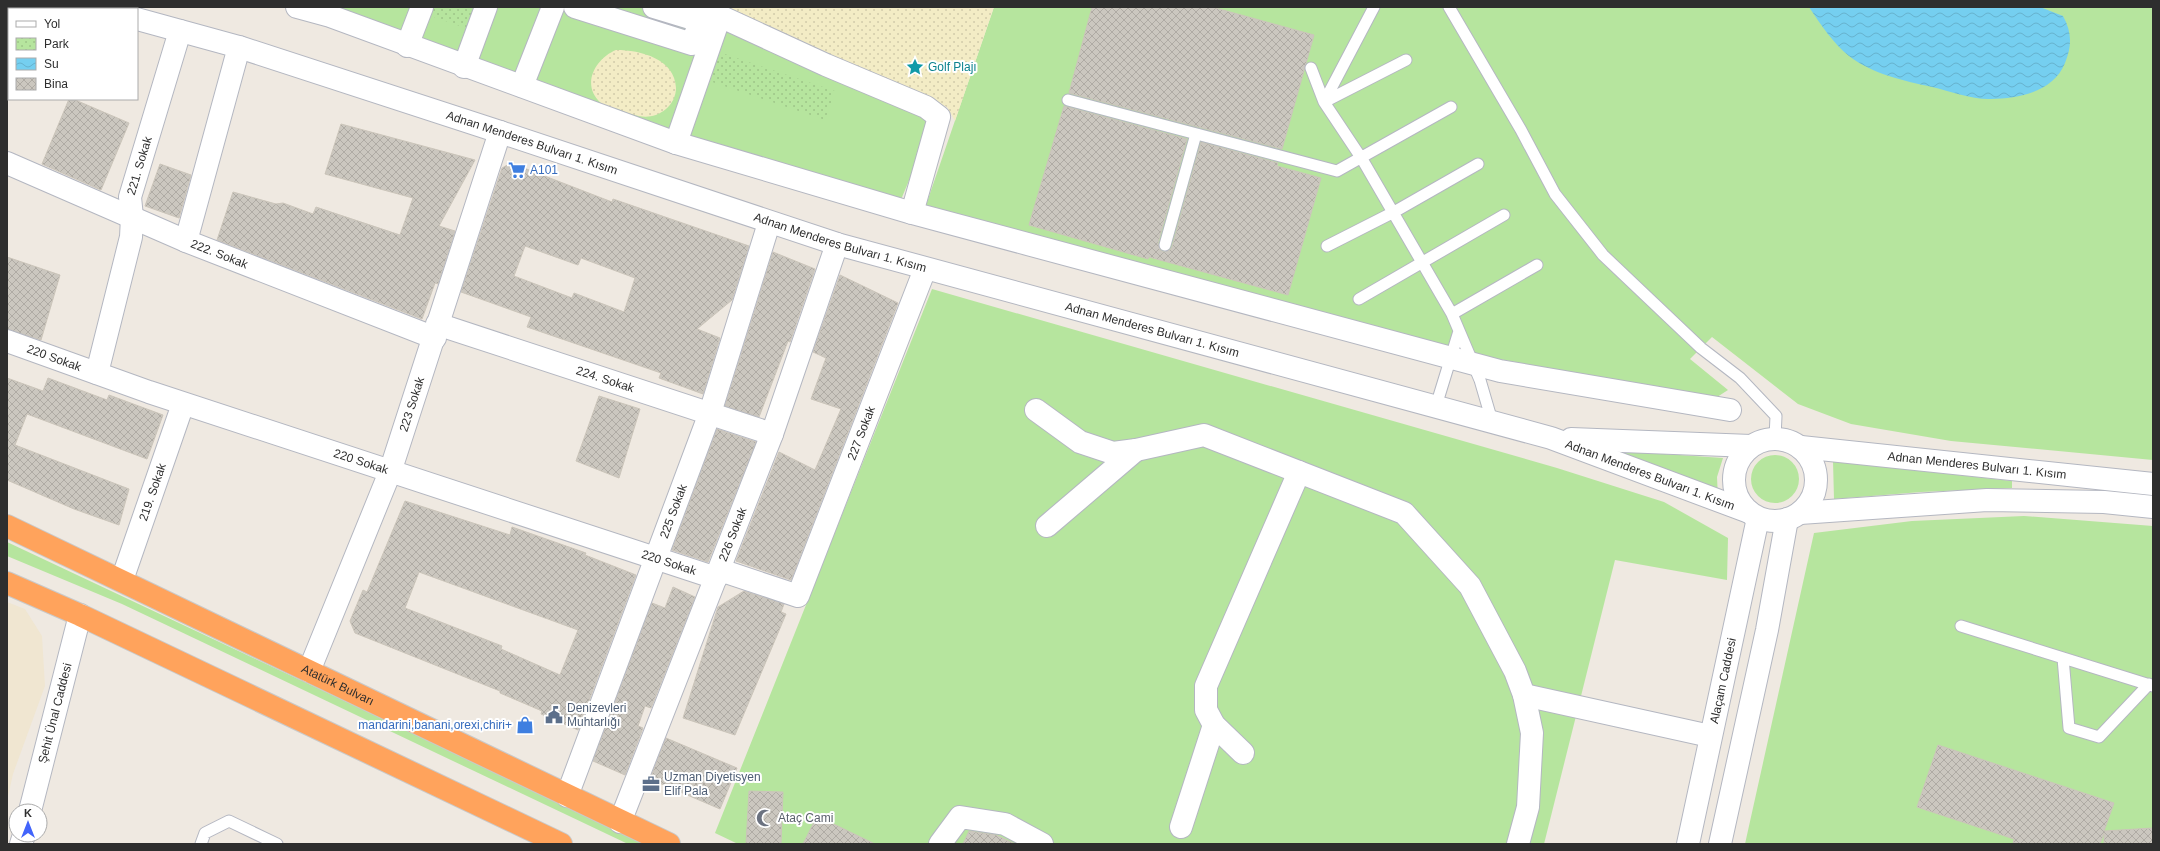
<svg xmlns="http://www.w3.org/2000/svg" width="2160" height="851" viewBox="0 0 2160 851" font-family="Arial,sans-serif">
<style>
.education{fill:#f0e6d1}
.grass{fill:#b6e59e}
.sand{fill:url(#sand-dots)}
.park{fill:url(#park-dots)}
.water{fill:url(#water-waves)}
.building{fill:url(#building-cross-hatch);stroke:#cbc5ba;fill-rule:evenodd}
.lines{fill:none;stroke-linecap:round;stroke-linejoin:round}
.lane-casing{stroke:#b4b7c1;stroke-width:13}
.street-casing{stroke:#b4b7c1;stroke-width:24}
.secondary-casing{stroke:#b4b7c1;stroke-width:24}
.highway-casing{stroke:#c9c9c9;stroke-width:24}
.lane{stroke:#fff;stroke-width:11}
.street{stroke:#fff;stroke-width:22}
.secondary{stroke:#fff;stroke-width:22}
.highway{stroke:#ffa35c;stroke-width:22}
.labels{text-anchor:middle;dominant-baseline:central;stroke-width:4;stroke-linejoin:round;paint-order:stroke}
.culture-label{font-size:12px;fill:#0d838f;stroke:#fff;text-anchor:start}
.street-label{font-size:12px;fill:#2e2e2e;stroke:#fff}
.shop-label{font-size:12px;fill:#366cbe;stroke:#fff;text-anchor:start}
.service-label{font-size:12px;fill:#4e5e75;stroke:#fff;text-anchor:start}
.worship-label{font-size:12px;fill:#5b616d;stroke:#fff;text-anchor:start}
</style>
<defs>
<pattern id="sand-dots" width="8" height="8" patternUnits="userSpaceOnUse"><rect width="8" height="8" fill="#f3ecc5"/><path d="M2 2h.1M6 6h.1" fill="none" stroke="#d1cbaa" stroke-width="1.8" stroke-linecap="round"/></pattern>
<pattern id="park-dots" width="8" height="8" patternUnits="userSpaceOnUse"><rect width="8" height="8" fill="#b6e59e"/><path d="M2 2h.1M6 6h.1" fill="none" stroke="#9dc588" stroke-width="1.8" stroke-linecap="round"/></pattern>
<pattern id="water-waves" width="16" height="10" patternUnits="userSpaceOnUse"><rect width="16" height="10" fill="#75cff0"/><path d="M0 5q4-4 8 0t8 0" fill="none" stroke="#66b2ce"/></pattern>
<pattern id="building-cross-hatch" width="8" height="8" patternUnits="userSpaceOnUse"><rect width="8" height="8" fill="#cbc7bf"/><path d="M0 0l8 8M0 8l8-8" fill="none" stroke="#afaba4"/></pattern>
</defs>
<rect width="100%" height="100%" fill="#efe9e1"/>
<!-- education -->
<path class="education" d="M7 602 25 609 42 636 45 686 13 774 7 801Z"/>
<!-- grass -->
<path class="grass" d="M313 7H687L935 118 900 202 717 149Z
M994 7H2153V460L1951 441 1851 424 1798 404 1712 337 1690 359 1728 390 1714 399 1461 352 926 205Z
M932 289 1557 468 1664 502 1728 538 1727 580 1615 560 1544 844H738L715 833Z
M1606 450 1723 458 1717 477 1718 498Z
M1751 479a24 24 0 1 1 48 0a24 24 0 1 1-48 0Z
M1833 461 2012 481V488L1921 492 1834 499Z
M2024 516 2153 526V844H1745L1814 533 1912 521Z
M7 542 649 844H628L122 604 7 556Z"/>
<!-- sand -->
<path class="sand" d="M724 7H994L955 121 947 107Z
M616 50C641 50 675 59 676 88 676 96 672 104 666 109 650 122 635 116 618 109 613 108 605 106 601 103 580 85 596 58 616 50Z"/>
<!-- park -->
<path class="park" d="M405 7H486L477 32Z
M719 52 835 91 825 120 709 81Z"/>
<!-- water -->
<path class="water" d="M1809 7H2040L2063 16C2072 32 2072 46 2065 63 2054 91 2020 99 1991 99 1974 100 1949 91 1932 87 1905 81 1872 74 1849 56 1833 43 1821 25 1809 7Z"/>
<!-- building -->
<path class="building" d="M1092 7H1212L1314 35 1282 149 1069 93Z
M69 99H73L129 123 101 190 42 164Z
M1064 106 1187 139 1158 243 1160 250 1164 252 1170 250 1172 247 1201 142 1278 163 1277 166 1321 178 1288 295 1149 257 1148 259 1029 225Z
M341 124 475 160 439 226 455 231 438 284 435 283 422 319 217 240 233 192 276 204 283 203 313 214 316 207 400 235 413 198 325 174Z
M511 163 612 202 613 199 749 246 732 300 697 329 720 338 703 394 659 378 661 373 527 327 531 317 461 292 502 168ZM525 246 578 265 581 258 635 278 624 312 574 293 572 298 514 276Z
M160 164 191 175 179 218 145 206Z
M773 252 815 269 790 342 788 341 759 417 725 406Z
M7 257 60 275 41 340 7 329Z
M840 275 898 303 791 580 736 561 779 452 815 470 841 409 811 399 826 358 813 352Z
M7 378 43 391 48 378 107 400 109 395 163 415 147 459 27 414 15 445 129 489 119 525 74 509 7 480Z
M599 396 640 409 619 478 576 461Z
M717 429 756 442 708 562 672 550Z
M405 501 510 535 512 527 586 553 585 555 636 575 578 730 541 714 542 711 500 693V691L355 633 350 621 363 590 367 592ZM419 572 578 630 560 675 501 649 502 646 405 608Z
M673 587 695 597 651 708 645 706 638 726 643 728 625 775 593 761 652 603 665 608Z
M744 591 784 604 781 612 786 614 735 735 683 718 718 607Z
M666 738 737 768 720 809 650 779Z
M1938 745 2114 803 2104 831 2153 828V844H2104V833L2100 844H2013L2014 839 1917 807Z
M749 791 783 792 781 844H746Z
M817 816 875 844H803Z
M969 831 996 835 1015 844H963Z"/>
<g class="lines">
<!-- lane casing -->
<g class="lane-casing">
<path id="lane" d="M1374 7 1324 102 1362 159 1452 314 1537 265
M1449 7 1521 130 1555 194 1603 255 1701 348 1740 378 1776 416 1775 438
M1311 68 1324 102 1406 60
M1068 100 1337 171 1451 107
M1165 245 1196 134
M1327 246 1394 212 1478 164
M1359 299 1504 215
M1452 314 1480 380 1492 421
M1436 406 1459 331
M1961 626 2153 686
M2063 658 2069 728 2099 737 2149 684
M201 844 205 833 229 821 277 844"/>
</g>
<!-- street casing -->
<g class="street-casing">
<g id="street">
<path d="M297 7 330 16 676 143 912 213 1500 371 1730 410"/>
<path d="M575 7 692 44 700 21 654 7"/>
<path d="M700 7 826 65 926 107 939 117 912 213"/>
<path d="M407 46 422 7"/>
<path d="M464 67 486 7"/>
<path d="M522 86 553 7"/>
<path d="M676 143 720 16"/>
<path id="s1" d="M7 163 186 241 435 338"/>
<path d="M186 241 239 47"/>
<path id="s2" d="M437 324 772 434"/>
<path id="s3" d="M7 341 149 392 716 578"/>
<path id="s4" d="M97 373 131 237 132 217 130 197 180 31"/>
<path d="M1036 410 1080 442 1113 453 1136 450 1204 435 1404 513 1470 586 1515 671 1524 695 1532 733 1528 807 1518 844"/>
<path d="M1047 526 1136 450"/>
<path id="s5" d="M720 570 798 596 925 269"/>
<path id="s6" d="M122 580 183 404"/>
<path id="s7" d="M309 671 390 472 500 132"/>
<path d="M1524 695 1710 736"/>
<path d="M1243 753 1214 725 1206 710V686L1299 472"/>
<path id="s8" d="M567 796 710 413 769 223"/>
<path id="s9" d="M620 822 772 434 837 244"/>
<path d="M1181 827 1214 725"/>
<path d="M940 844 960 817 1005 824 1042 844"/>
</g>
</g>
<!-- secondary casing -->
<g class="secondary-casing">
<g id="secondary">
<path d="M97 7 104 9"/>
<path id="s10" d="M137 19 239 47 500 132 837 244 1551 438 1749 512"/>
<circle cx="1775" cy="480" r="41"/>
<path d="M1571 439 1751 446"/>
<path id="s11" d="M1801 447 2153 484"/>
<path d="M1800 513 1987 500 2104 502 2153 507"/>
<path id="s12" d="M30 811 80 615"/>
<path d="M21 844 24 835"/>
<path id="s13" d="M1688 844 1758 518"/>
<path d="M1720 844 1767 630 1787 519"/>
</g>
</g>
<!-- highway casing -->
<g class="highway-casing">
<g id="highway">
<path id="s14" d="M7 526 669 844"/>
<path d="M7 583 80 615 561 844"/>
</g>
</g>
<!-- lane -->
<use href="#lane" class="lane"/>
<!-- street -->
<use href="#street" class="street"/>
<!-- secondary -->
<use href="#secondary" class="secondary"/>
<!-- highway -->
<use href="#highway" class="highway"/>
</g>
<!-- icons -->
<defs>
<g id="sight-bare" transform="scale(1.38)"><path d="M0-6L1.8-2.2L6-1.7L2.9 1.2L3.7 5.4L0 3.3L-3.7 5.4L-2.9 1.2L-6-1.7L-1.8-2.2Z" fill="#0f9aa8" stroke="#fff" stroke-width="2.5" paint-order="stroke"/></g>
<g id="supermarket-bare" transform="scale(1.38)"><path d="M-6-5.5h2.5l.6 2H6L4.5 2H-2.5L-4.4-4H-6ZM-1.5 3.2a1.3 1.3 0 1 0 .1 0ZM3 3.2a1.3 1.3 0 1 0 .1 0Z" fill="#3f7fe0" stroke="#fff" stroke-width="2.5" paint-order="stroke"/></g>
<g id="civic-bare" transform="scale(1.38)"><path d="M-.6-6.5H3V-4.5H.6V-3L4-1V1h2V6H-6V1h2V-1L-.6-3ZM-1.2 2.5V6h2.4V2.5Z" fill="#5c6f8a" stroke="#fff" stroke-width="2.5" paint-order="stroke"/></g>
<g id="shop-bare" transform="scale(1.38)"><path d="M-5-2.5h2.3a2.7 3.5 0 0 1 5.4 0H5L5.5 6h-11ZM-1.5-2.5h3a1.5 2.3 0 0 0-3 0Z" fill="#3f7fe0" stroke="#fff" stroke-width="2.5" paint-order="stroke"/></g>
<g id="office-bare" transform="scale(1.38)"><path d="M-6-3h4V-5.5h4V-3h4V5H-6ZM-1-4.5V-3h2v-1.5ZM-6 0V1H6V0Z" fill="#5c6f8a" stroke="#fff" stroke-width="2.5" paint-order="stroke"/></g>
<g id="mosque-bare" transform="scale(1.38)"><path d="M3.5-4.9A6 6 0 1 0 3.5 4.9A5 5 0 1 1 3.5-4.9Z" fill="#6b7280" stroke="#fff" stroke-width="2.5" paint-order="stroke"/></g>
</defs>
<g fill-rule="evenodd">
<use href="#sight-bare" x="915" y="67"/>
<use href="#supermarket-bare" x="517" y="170"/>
<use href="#civic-bare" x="554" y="715"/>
<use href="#shop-bare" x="525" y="725"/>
<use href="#office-bare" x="651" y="784"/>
<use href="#mosque-bare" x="765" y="818"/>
</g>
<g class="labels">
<!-- culture labels -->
<g class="culture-label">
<text x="928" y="67">Golf Plajı</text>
</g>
<!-- street labels -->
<g class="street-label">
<text stroke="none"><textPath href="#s10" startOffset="414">Adnan Menderes Bulvarı 1. Kısım</textPath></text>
<text stroke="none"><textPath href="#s4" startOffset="213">221. Sokak</textPath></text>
<text stroke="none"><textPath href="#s10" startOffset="738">Adnan Menderes Bulvarı 1. Kısım</textPath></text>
<text stroke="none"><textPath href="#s1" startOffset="231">222. Sokak</textPath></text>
<text stroke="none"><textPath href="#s10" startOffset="1062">Adnan Menderes Bulvarı 1. Kısım</textPath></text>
<text stroke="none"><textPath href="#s3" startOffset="50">220 Sokak</textPath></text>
<text stroke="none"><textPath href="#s2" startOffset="177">224. Sokak</textPath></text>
<text stroke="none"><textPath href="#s7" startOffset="286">223 Sokak</textPath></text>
<text stroke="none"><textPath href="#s5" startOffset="257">227 Sokak</textPath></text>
<text stroke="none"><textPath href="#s3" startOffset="374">220 Sokak</textPath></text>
<text stroke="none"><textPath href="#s11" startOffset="177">Adnan Menderes Bulvarı 1. Kısım</textPath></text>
<text stroke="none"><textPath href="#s10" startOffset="1581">Adnan Menderes Bulvarı 1. Kısım</textPath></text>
<text stroke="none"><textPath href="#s6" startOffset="93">219. Sokak</textPath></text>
<text stroke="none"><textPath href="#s8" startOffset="304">225 Sokak</textPath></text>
<text stroke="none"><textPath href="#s9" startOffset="309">226 Sokak</textPath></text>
<text stroke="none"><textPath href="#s3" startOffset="698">220 Sokak</textPath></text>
<text stroke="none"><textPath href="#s13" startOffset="167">Alaçam Caddesi</textPath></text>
<text stroke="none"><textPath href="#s14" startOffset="367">Atatürk Bulvarı</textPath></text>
<text stroke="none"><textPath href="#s12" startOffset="101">Şehit Ünal Caddesi</textPath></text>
</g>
<!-- shop labels -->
<g class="shop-label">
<text x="530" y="170">A101</text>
<text x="512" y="725" text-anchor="end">mandarini,banani,orexi,chiri+</text>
</g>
<!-- service labels -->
<g class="service-label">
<text x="567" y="708">Denizevleri<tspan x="567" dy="14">Muhtarlığı</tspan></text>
<text x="664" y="777">Uzman Diyetisyen<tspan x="664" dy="14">Elif Pala</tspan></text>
</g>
<!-- worship labels -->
<g class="worship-label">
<text x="778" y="818">Ataç Cami</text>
</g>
</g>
<!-- border -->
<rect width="2160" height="851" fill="none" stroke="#2e2e2e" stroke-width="16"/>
<!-- legend -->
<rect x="8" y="8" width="130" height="92" fill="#ffffff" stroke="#ababab"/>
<rect x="16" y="21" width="20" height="6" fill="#ffffff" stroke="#ababab"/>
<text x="44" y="28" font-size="12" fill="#2e2e2e">Yol</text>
<rect x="16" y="38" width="20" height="12" fill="url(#park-dots)" stroke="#ababab"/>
<text x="44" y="48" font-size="12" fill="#2e2e2e">Park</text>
<rect x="16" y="58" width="20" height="12" fill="url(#water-waves)" stroke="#ababab"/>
<text x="44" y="68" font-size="12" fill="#2e2e2e">Su</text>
<rect x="16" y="78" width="20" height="12" fill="url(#building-cross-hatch)" stroke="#ababab"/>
<text x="44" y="88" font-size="12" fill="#2e2e2e">Bina</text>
<!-- north arrow -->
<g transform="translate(28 823)"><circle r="19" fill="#ffffff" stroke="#ababab"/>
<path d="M0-3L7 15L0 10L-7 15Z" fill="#4264fb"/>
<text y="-6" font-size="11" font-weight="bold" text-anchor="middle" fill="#2e2e2e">K</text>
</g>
</svg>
